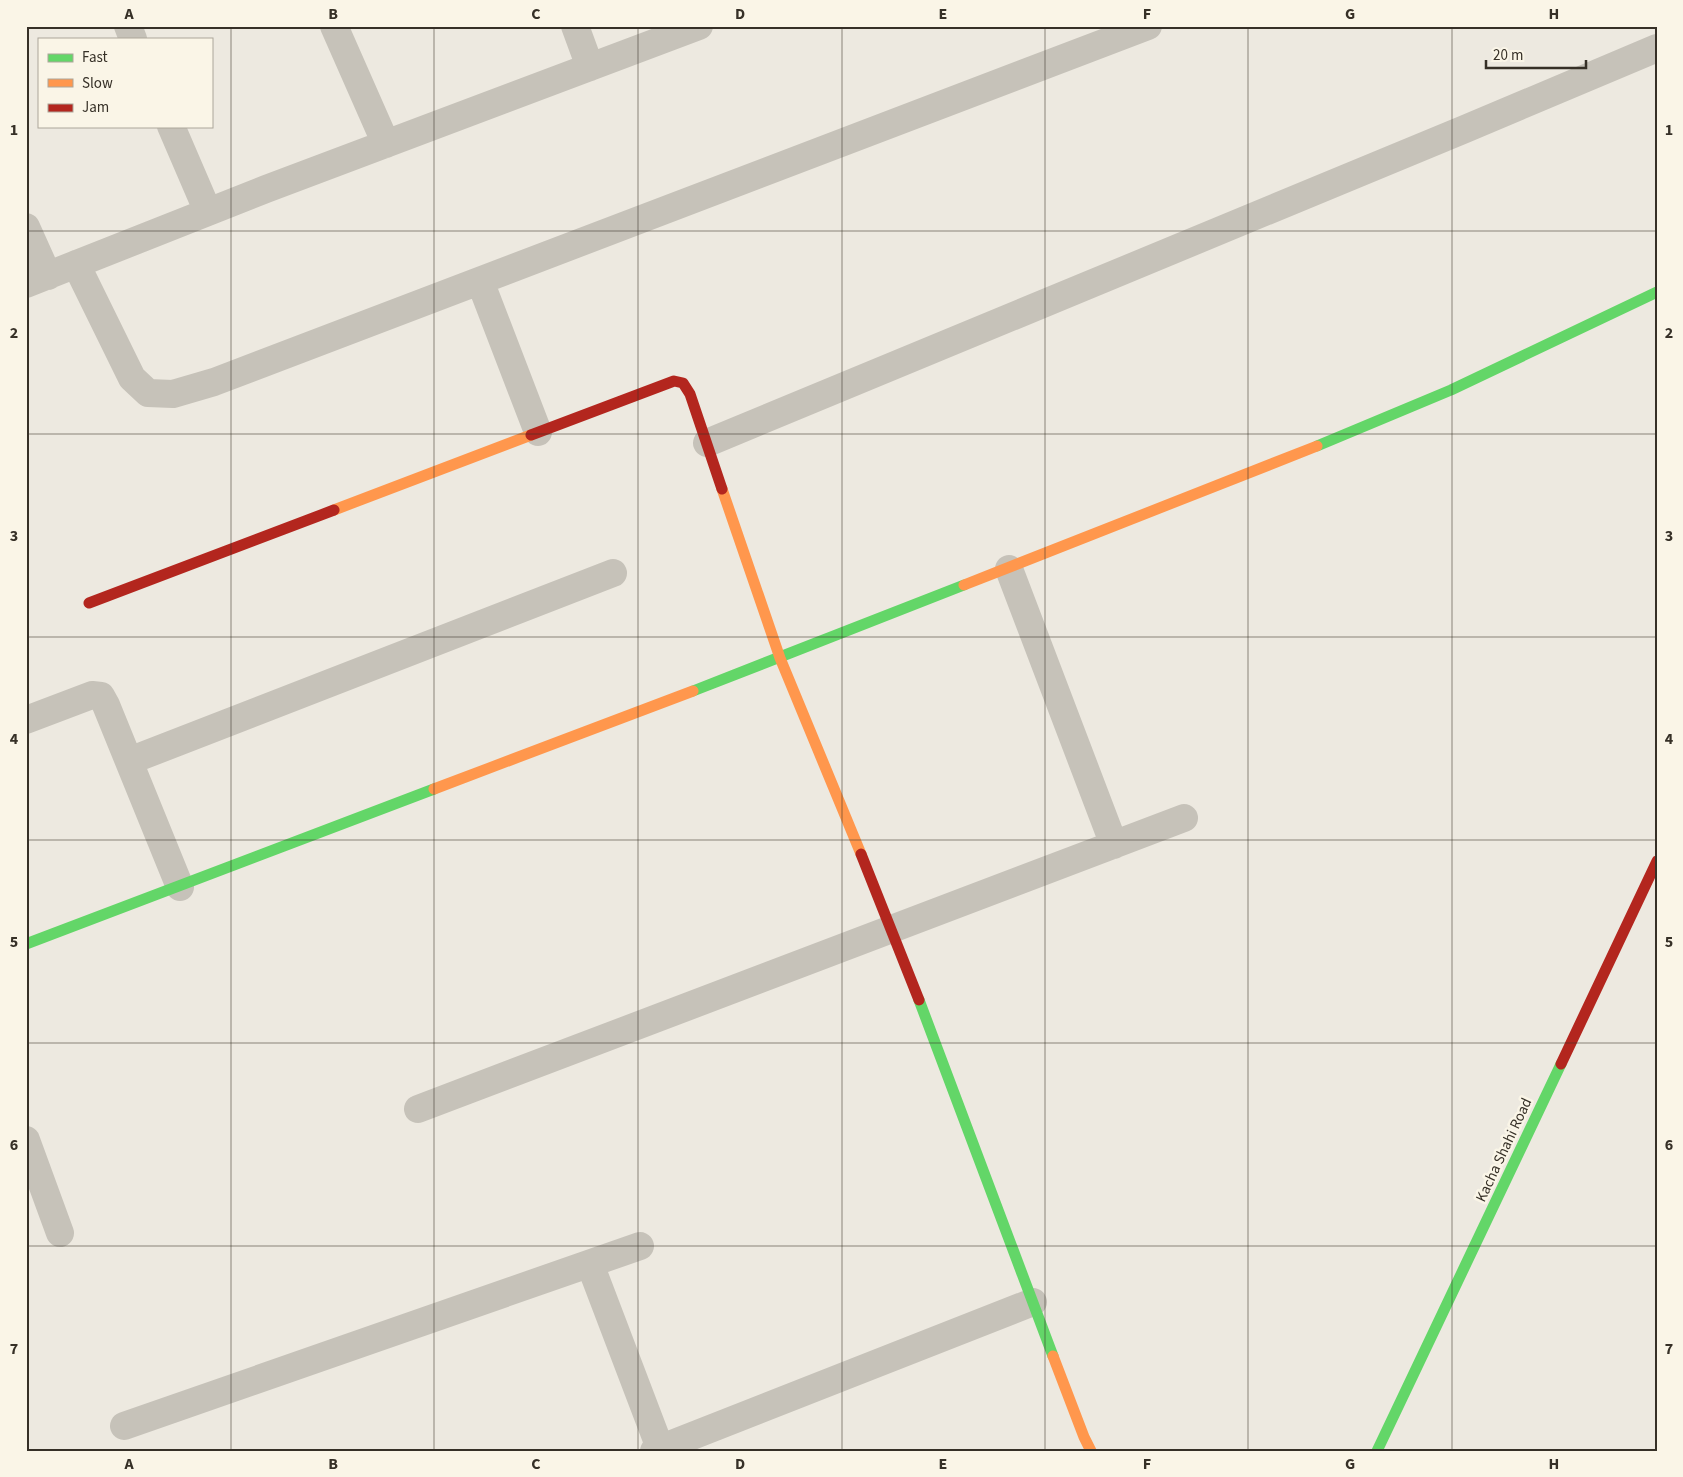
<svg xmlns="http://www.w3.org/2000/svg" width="1683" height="1477" viewBox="0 0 1683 1477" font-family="'Source Sans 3',sans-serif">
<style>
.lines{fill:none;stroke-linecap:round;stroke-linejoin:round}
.street{stroke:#c6c2b9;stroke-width:28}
.fast{stroke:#63d668;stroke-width:11}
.slow{stroke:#ff974d;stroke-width:11}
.jam{stroke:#b3261e;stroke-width:11}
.grid{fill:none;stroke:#363027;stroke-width:1;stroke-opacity:0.55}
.labels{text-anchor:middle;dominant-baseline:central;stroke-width:5;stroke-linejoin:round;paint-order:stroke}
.street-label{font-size:15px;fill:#363027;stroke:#faf5e7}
.neatline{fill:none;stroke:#363027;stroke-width:2}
.grid-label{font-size:16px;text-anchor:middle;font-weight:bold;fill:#363027}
</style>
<rect width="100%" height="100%" fill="#ede9e0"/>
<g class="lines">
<!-- street -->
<path class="street" d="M128 26 133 39
M334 26 386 144
M575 26 590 67
M171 126 208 212
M26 227 48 276
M76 264 132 378 148 393 173 394 214 382 1148 26
M480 281 538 432
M26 284 266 189 699 26
M707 443 1465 129 1657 48
M1009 569 1114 845
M26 720 92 695 101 696 106 705 180 887
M129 761 613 573
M418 1109 1184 818
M26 1140 60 1233
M590 1264 660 1448
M124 1426 640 1246
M654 1451 1033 1302"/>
<!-- fast -->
<path class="fast" d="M1317 446 1451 390 1657 292
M693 691 964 585
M26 944 434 789
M919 1000 1053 1356
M1377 1451 1561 1064"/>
<!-- slow -->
<path class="slow" d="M722 489 780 658 861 854
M334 510 531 435
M964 585 1317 446
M434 789 693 691
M1053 1356 1084 1437 1091 1451"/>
<!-- jam -->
<path class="jam" d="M531 435 674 381 683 383 690 394 722 489
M89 603 334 510
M861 854 919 1000
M1561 1064 1657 861"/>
</g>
<!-- grid -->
<path class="grid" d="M231 26V1451M434 26V1451M638 26V1451M842 26V1451M1045 26V1451M1248 26V1451M1452 26V1451M26 231H1657M26 434H1657M26 637H1657M26 840H1657M26 1043H1657M26 1246H1657"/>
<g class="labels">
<!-- street labels -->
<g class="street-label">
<text transform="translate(1504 1150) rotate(-65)">Kacha Shahi Road</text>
</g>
</g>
<!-- border -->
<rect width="1683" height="1477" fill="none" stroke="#faf5e7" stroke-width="55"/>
<!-- legend -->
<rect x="38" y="38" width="175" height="90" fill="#faf5e7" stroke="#aca69a"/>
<rect x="48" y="54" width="25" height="8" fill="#63d668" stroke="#aca69a"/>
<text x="82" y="62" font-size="15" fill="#363027">Fast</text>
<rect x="48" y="79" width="25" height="8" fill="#ff974d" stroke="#aca69a"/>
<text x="82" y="88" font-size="15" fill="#363027">Slow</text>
<rect x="48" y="104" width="25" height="8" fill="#b3261e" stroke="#aca69a"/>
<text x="82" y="112" font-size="15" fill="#363027">Jam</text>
<!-- scale -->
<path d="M1486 60v8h100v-8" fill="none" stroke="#363027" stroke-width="2.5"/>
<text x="1493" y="60" font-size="15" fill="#363027" stroke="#faf5e7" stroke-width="4" paint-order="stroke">20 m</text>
<rect x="28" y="28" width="1628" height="1422" class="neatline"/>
<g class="grid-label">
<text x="129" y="19">A</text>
<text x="333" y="19">B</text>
<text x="536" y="19">C</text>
<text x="740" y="19">D</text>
<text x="943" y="19">E</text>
<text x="1147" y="19">F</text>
<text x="1350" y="19">G</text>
<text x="1554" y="19">H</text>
<text x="14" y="135">1</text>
<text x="1669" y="135">1</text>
<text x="14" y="338">2</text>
<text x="1669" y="338">2</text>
<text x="14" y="541">3</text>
<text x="1669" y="541">3</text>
<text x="14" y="744">4</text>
<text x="1669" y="744">4</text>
<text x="14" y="947">5</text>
<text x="1669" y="947">5</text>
<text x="14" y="1150">6</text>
<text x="1669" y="1150">6</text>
<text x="14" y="1354">7</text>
<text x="1669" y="1354">7</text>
<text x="129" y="1469">A</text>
<text x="333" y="1469">B</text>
<text x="536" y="1469">C</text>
<text x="740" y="1469">D</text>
<text x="943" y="1469">E</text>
<text x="1147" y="1469">F</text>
<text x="1350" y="1469">G</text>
<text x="1554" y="1469">H</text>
</g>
</svg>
